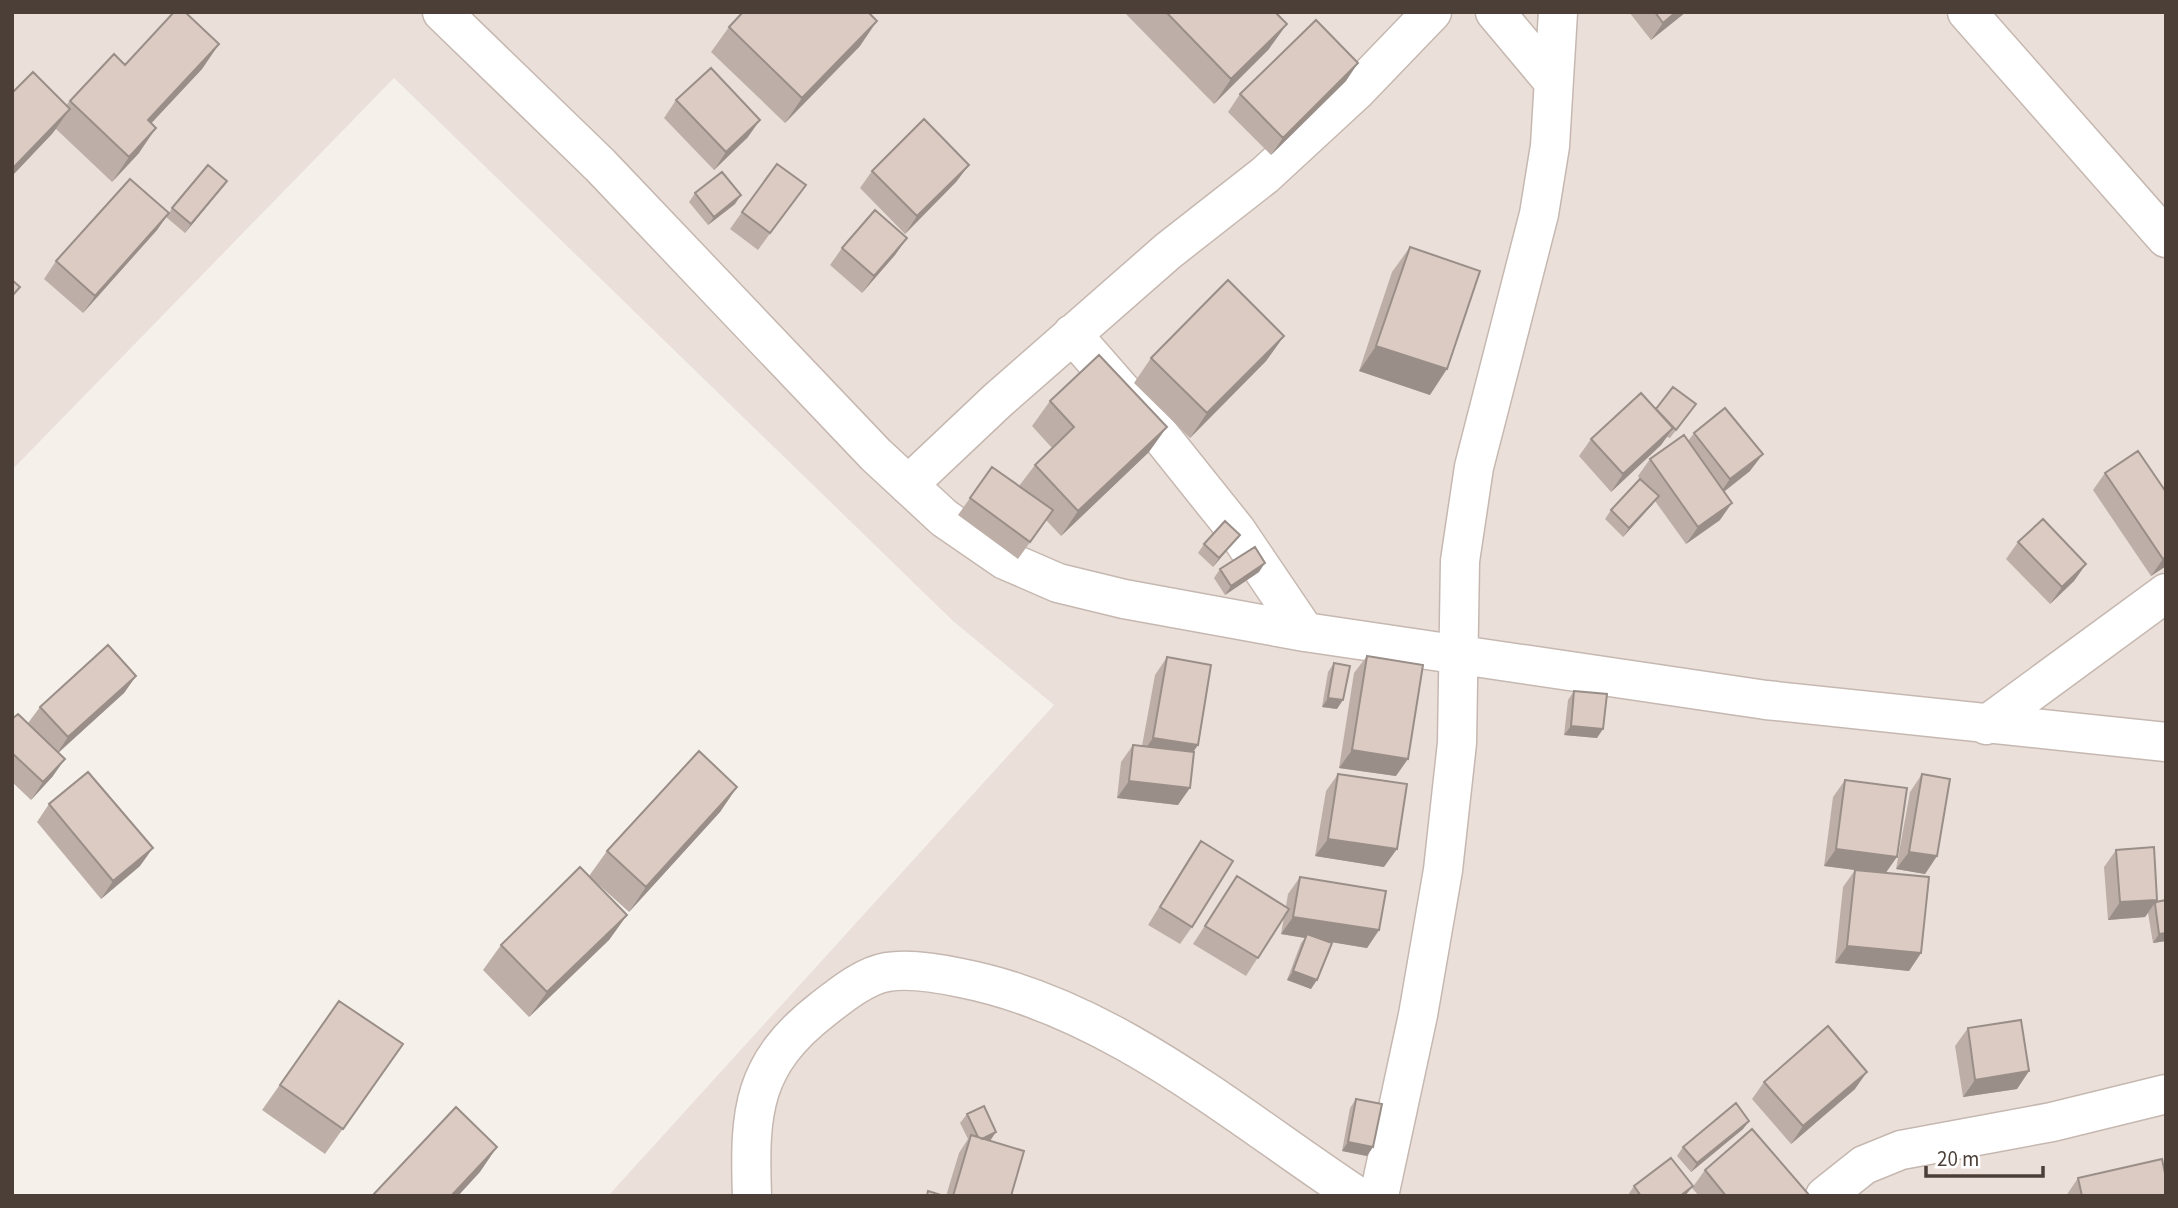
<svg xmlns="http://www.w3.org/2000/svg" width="2178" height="1208" viewBox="0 0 2178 1208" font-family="'Source Sans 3',sans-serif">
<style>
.residential{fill:#eae0d9}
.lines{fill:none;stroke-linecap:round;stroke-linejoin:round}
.street-casing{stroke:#c6b8b0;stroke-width:41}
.street{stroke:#fff;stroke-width:38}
.wall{fill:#bdafa8}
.shaded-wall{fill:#9a8e88}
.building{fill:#dccbc3;stroke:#9a8e88;stroke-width:2}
</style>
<rect width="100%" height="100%" fill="#f6f0eb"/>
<!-- residential -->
<path class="residential" d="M12 12H2166V1196H608L1054 705 953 621 394 78 12 470Z"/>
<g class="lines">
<!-- street casing -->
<g class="street-casing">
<path id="street" d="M442 12 600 165 876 455 944 518 1005 560 1058 583 1124 599 1305 632 1766 700 2166 742
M1495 12 1552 80
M1967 12 2166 238
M1072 334 1156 430 1236 530 1305 632
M908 485 998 400 1168 251 1265 175 1356 91 1432 12
M1986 725 2166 593
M752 1196C749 1111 752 1064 823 1009 841 995 864 976 887 972 910 968 938 973 961 978 1110 1007 1233 1114 1357 1196
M1379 1196 1418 1015 1443 870 1457 743 1460 561 1474 467 1539 214 1550 146 1558 12
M1825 1196 1864 1165 1901 1150 2052 1122 2166 1094"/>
</g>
<!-- street -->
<use href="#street" class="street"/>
</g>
<!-- wall -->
<path class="wall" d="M1124 12H1275L1269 49 1214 104Z
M1629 12H1686L1651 40Z
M729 27 860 46 785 123 711 52Z
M219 44 202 69 151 123 139 153 112 182 56 129 12 176V93L66 105 70 101 125 65Z
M1346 81 1271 155 1228 112 1240 94Z
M676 100 748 137 714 170 664 118Z
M969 165 956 182 905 234 860 188 872 171Z
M227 181 185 233 166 217 157 230 83 313 44 279 56 261 169 213 172 208Z
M695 193 735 204 708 225 689 202Z
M793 202 758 250 730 229 742 212Z
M907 238 895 255 862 293 830 265 842 248Z
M1410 247 1430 395 1359 371 1392 272Z
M1284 336 1266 361 1190 438 1134 383 1151 358Z
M1050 401 1149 452 1061 536 1046 520 1018 559 958 515 992 467 1019 486 1035 465 1052 448 1032 426Z
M1696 404 1670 438 1667 437 1661 445 1611 492 1579 456 1591 439 1656 409Z
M1694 433 1750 471 1724 492 1720 520 1686 544 1655 501 1623 537 1605 519 1611 510 1640 479 1638 476 1650 459 1688 441Z
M2105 473 2166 492V566L2151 576 2093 490Z
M1240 535 1233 543 1213 567 1198 553 1204 544Z
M2018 542 2086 564 2074 581 2050 604 2006 559Z
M1220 569 1259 572 1225 595 1214 578Z
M1367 656 1396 776 1339 768 1354 673Z
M1167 657 1198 745 1193 752 1178 805 1117 798 1121 762 1133 745 1142 746 1155 675Z
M1334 663 1337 709 1322 707 1328 672Z
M136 676 124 693 58 752 53 776 31 800 12 782V719L28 723 40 707Z
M1574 691 1597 738 1564 735 1568 700Z
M1338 774 1384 867 1315 856 1326 791Z
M1922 774 1937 856 1925 874 1896 869 1910 792Z
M1845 780 1921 953 1909 971 1835 963 1843 887 1855 870H1857L1824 866 1833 797Z
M737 787 720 812 629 912 589 876 607 851Z
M49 804 140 866 101 899 37 822Z
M1201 841 1192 927 1180 944 1148 925 1189 858Z
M2166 844V894H2165L2164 846Z
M2116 850 2156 902 2166 900V941L2153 943 2148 913 2145 917 2108 920 2104 867Z
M1237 876 1286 906 1288 894 1300 877 1379 930 1367 948 1326 941 1311 989 1287 980 1301 943 1305 938 1281 934 1284 917 1246 976 1193 944Z
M627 915 609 940 529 1017 483 970 501 945Z
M339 1001 403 1044 325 1154 262 1110Z
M1968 1028 2029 1071 2017 1089 1963 1097 1955 1046Z
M1764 1082 1855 1089 1791 1144 1752 1099Z
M1356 1099 1373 1147 1367 1156 1342 1151 1350 1108Z
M967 1114 990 1141 1011 1196H946L959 1153 968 1139 960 1123Z
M1749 1121 1743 1129 1691 1172 1677 1156 1683 1147Z
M1705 1170 1810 1196H1699L1692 1188Z
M2078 1178 2166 1196H2066Z
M1634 1186 1686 1195 1685 1196H1628V1195Z"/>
<!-- shaded-wall -->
<path class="shaded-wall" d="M1676 12H1686L1651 40 1663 23Z
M877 21 860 46 785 123 802 98Z
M1287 24 1269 49 1214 104 1231 79Z
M219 44 202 69 131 145 148 120Z
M1358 63 1346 81 1271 155 1283 138Z
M70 109 52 134 12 176V169Z
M760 120 748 137 714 170 726 152Z
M156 128 139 153 112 182 129 157Z
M969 165 956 182 905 234 917 216Z
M227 181 221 189 185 233 191 224Z
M741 195 735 204 708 225 714 217Z
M169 213 157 230 83 313 95 296Z
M907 238 895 255 862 293 874 276Z
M1284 336 1266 361 1190 438 1207 413Z
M1376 346 1447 369 1430 395 1359 371Z
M1167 427 1149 452 1061 536 1078 511Z
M1673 428 1661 445 1611 492 1623 474Z
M1763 454 1750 471 1718 496 1730 479Z
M1659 496 1652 505 1623 537 1629 528Z
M1732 503 1720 520 1686 544 1698 527Z
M1240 535 1233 543 1213 567 1219 558Z
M2166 557V566L2151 576 2163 559Z
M1265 563 1259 572 1225 595 1231 586Z
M2086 564 2074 581 2050 604 2062 587Z
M136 676 124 693 56 755 68 737Z
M1328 698 1343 700 1337 709 1322 707Z
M1571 726 1603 729 1597 738 1564 735Z
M1153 738 1198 745 1186 762 1141 755Z
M1352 750 1408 759 1396 776 1339 768Z
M65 759 53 776 31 800 43 782Z
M1129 781 1190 788 1178 805 1117 798Z
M737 787 720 812 629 912 646 887Z
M1328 839 1397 849 1384 867 1315 856Z
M153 848 140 866 101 899 113 881Z
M1836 849 1897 857 1885 874 1824 866Z
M1909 852 1937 856 1925 874 1896 869Z
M2157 900 2145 917 2108 920 2120 902Z
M627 915 609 940 529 1017 547 992Z
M1293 917 1379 930 1367 948 1306 938 1307 934 1305 938 1281 934Z
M2166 933V941L2153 943 2159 934Z
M1847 946 1921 953 1909 971 1835 963Z
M1293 971 1317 980 1311 989 1287 980Z
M2029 1071 2017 1089 1963 1097 1975 1080Z
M1867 1072 1855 1089 1791 1144 1803 1126Z
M1749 1121 1743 1129 1691 1172 1697 1163Z
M996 1132 990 1141 979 1140Z
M1348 1142 1373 1147 1367 1156 1342 1151Z
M497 1147 480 1172 458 1196H451Z
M1693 1186 1685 1196H1680Z"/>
<!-- building -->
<path class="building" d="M174 12H185L219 44 148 120 156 128 129 157 70 101 114 54 125 65Z
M743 12H868L877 21 802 98 729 27Z
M1166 12H1275L1287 24 1231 79Z
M1655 12H1676L1663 23Z
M1316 20 1358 63 1283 138 1240 94Z
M711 68 760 120 726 152 676 100Z
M33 72 70 109 12 169V93Z
M924 119 969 165 917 216 872 171Z
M777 164 806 185 770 233 742 212Z
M208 165 227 181 191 224 172 208Z
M722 172 741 195 714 217 695 193Z
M130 179 169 213 95 296 56 261Z
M875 210 907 238 874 276 842 248Z
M1410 247 1480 271 1447 369 1376 346Z
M12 280 20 287 12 296Z
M1228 280 1284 336 1207 413 1151 358Z
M1099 355 1167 427 1078 511 1035 465 1074 427 1050 401Z
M1673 387 1696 404 1676 430 1656 409Z
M1641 393 1673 428 1623 474 1591 439Z
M1725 408 1763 454 1730 479 1694 433Z
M1684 435 1732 503 1698 527 1650 459Z
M2138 451 2166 492V557L2163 559 2105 473Z
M992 467 1053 510 1030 542 970 498Z
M1640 479 1659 496 1629 528 1611 510Z
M2043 519 2086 564 2062 587 2018 542Z
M1225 521 1240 535 1219 558 1204 544Z
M1255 547 1265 563 1231 586 1220 569Z
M108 645 136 676 68 737 40 707Z
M1367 656 1423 665 1408 759 1352 750Z
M1167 657 1211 665 1198 745 1153 738Z
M1334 663 1350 666 1343 700 1328 698Z
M1574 691 1607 694 1603 729 1571 726Z
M18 714 65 759 43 782 12 753V719Z
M1133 745 1194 752 1190 788 1129 781Z
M699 751 737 787 646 887 607 851Z
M88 772 153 848 113 881 49 804Z
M1338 774 1407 784 1397 849 1328 839Z
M1922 774 1950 779 1937 856 1909 852Z
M1845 780 1907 788 1897 857 1836 849Z
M1201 841 1233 861 1192 927 1160 907Z
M2154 847 2157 900 2120 902 2116 850Z
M580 867 627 915 547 992 501 945Z
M1855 870 1929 877 1921 953 1847 946Z
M1237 876 1289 909 1258 958 1205 926Z
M1300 877 1386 891 1379 930 1293 917Z
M2166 900V933L2159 934 2155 904 2156 902Z
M1307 934 1332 943 1317 980 1293 971Z
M339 1001 403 1044 343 1129 280 1085Z
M2021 1020 2029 1071 1975 1080 1968 1028Z
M1828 1026 1867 1072 1803 1126 1764 1082Z
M1356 1099 1382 1104 1373 1147 1348 1142Z
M1736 1103 1749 1121 1697 1163 1683 1147Z
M984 1106 996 1132 982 1139 978 1137 967 1114Z
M456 1107 497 1147 451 1196H372Z
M1752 1129 1810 1196H1726L1705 1170Z
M971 1135 1024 1151 1011 1196H953Z
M1671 1158 1693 1186 1680 1196H1641L1634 1186Z
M2162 1159 2166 1178V1196H2082L2078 1178Z
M928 1191 944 1196H927Z"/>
<!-- border -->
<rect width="2178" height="1208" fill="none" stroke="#4b3f38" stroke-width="28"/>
<!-- scale -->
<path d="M1926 1166v10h117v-10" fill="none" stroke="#4b3f38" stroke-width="3.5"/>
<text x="1937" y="1166" font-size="21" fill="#4b3f38" stroke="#ffffff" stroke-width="5" paint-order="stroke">20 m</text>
</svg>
